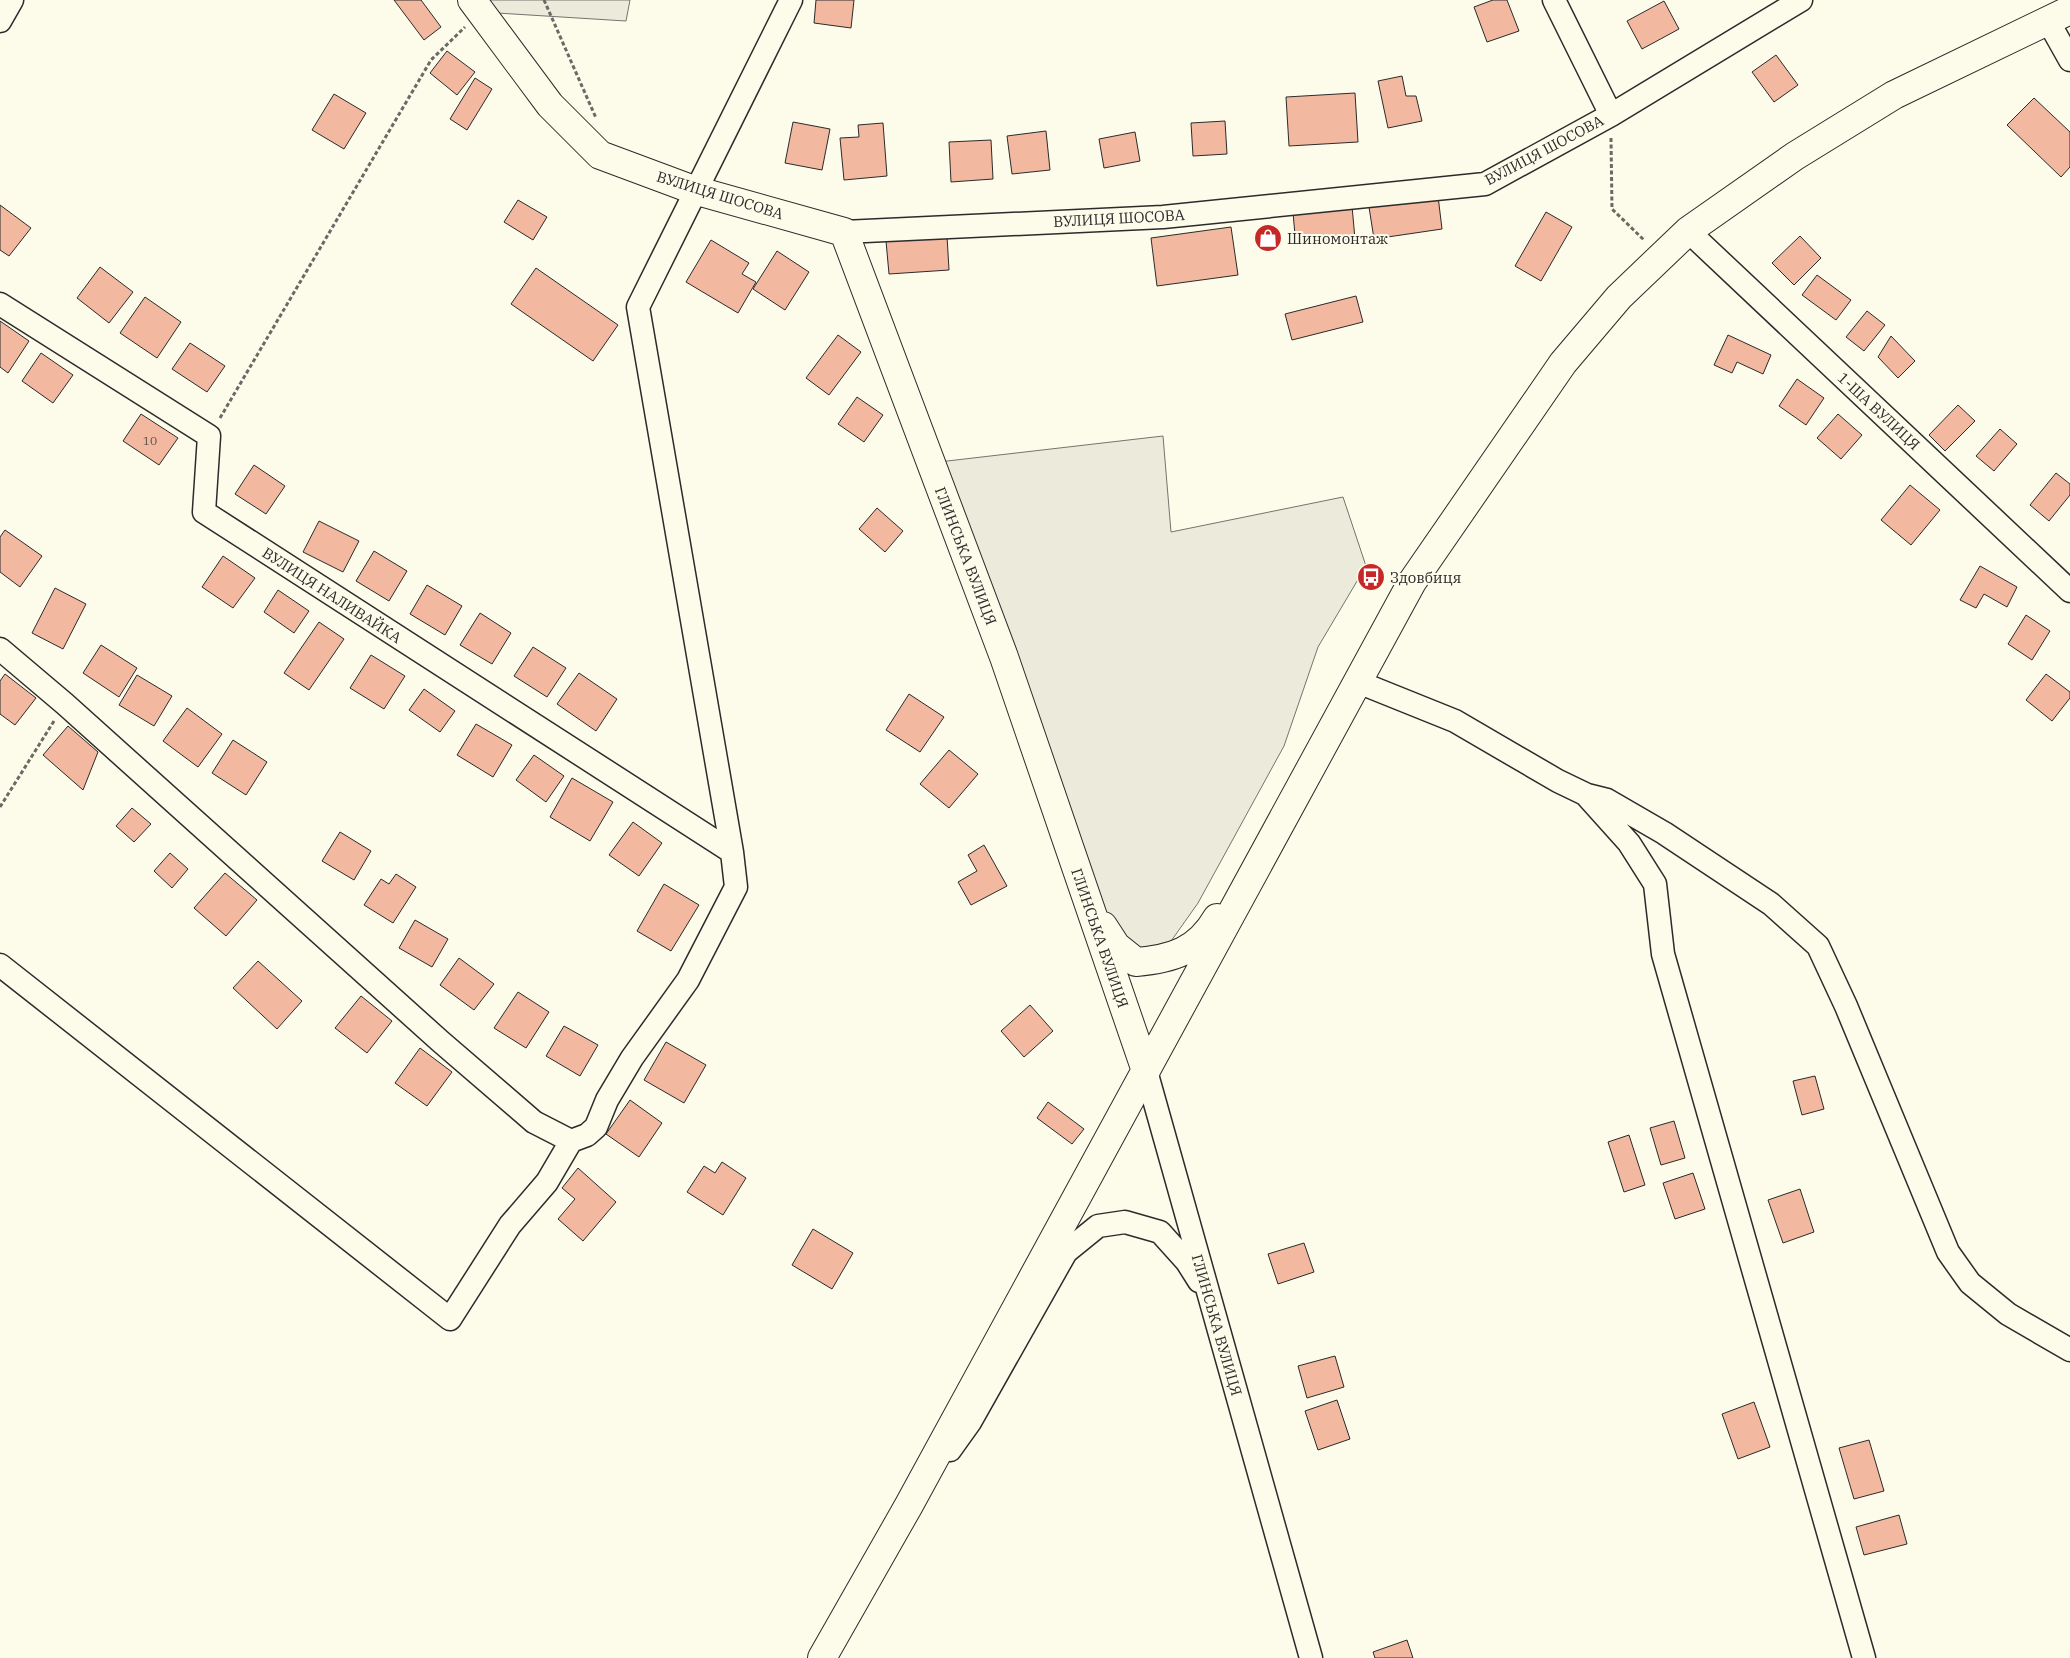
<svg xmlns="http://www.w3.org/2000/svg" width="2070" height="1658" viewBox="0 0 2070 1658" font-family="'IBM Plex Serif',serif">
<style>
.green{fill:#ecebdb;stroke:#74746e}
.building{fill:#f2b8a0;stroke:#2b2b2b}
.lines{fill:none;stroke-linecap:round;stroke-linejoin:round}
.minor-casing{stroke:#2b2b2b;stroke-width:25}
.major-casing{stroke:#2b2b2b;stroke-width:30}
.path{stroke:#6a6964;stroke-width:3;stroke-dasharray:4 2.5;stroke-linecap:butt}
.minor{stroke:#fdfbea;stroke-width:22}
.major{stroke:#fdfbea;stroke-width:28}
.labels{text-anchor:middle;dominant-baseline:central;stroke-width:4;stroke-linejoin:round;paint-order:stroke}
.number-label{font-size:12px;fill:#5d4e48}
.street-label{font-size:15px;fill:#2b2b2b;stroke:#fdfbea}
.poi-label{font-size:15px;fill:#2b2b2b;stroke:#fdfbea;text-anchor:start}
</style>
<rect width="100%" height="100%" fill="#fdfbea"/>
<!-- green -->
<path class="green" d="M472 0H630L626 21 481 12Z
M1163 436 1171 532 1343 497 1366 566 1318 647 1284 746 1198 903 1169 944 1120 955 930 463Z"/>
<!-- building -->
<path class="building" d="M394 0H421L441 27 424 40Z
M816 0H854L851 28 814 23Z
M1493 0H1507L1519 31 1487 42 1474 7Z
M1664 1 1679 29 1642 49 1627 21Z
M447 51 475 72 457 95 430 73Z
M1776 55 1798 85 1774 102 1752 72Z
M1402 76 1406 96H1416L1422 121 1388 128 1378 81Z
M475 78 492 89 467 130 450 119Z
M1355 93 1358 142 1289 146 1286 97Z
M334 94 366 113 344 149 312 130Z
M2034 98 2070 132V167L2061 177 2007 125Z
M1225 121 1227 154 1193 156 1191 123Z
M793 122 830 129 822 170 785 163Z
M883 123 887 176 844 180 840 138 859 137 858 125Z
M1046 131 1050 170 1012 174 1007 136Z
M1135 132 1140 161 1104 168 1099 139Z
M991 140 993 179 951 182 949 142Z
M1438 196 1442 229 1374 239 1369 207Z
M518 200 547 217 533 240 504 222Z
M0 205 31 228 9 256 0 250Z
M1352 206 1355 239 1296 245 1293 213Z
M1546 212 1572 227 1541 281 1515 266Z
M1231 227 1238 275 1157 286 1151 238Z
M947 236 949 270 889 274 886 241Z
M1800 236 1821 258 1794 285 1772 263Z
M711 240 749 263 742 274 756 282 738 313 686 282Z
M777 251 809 272 785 310 753 289Z
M100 267 133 292 109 323 77 298Z
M536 268 618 325 593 361 511 304Z
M1817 275 1851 300 1836 320 1802 295Z
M1356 296 1363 322 1292 340 1285 314Z
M145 297 181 322 157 358 120 333Z
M1867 311 1885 325 1864 351 1846 337Z
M0 321 29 341 8 373 0 367Z
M838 335 861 352 829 395 806 378Z
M1728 335 1771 355 1763 374 1737 362 1732 373 1714 365Z
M1891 336 1915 361 1898 378 1878 357Z
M190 343 225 366 207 392 172 369Z
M41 353 73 375 53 403 22 381Z
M1797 379 1824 398 1806 425 1779 406Z
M857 397 883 415 864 442 838 424Z
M1958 405 1975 421 1945 451 1929 435Z
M141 414 178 438 159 465 123 441Z
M1838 414 1862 435 1841 459 1817 438Z
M2000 429 2017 444 1994 471 1976 456Z
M254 465 285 486 266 514 235 494Z
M2056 473 2070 484V495L2049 521 2030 505Z
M1910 485 1940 510 1911 545 1881 520Z
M877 508 903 531 885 552 859 529Z
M319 521 359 541 343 572 303 552Z
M5 530 42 556 20 587 0 572V537Z
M374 551 407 571 389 601 356 581Z
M223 556 255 578 233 608 202 587Z
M1980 566 2017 587 2007 607 1984 594 1976 608 1960 600Z
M427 585 462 606 445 635 410 614Z
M55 588 86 604 63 649 32 633Z
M278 590 309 611 294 633 264 612Z
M480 613 511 633 492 664 460 645Z
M2026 615 2050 631 2032 660 2008 644Z
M319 622 344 639 309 690 284 673Z
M101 645 137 668 119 697 83 673Z
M533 647 566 668 547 697 514 676Z
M371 655 405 676 384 709 350 688Z
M579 673 617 699 596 731 557 704Z
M5 674 36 698 15 725 0 714V681Z
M2046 674 2070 692V698L2052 721 2026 700Z
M137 675 172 696 154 726 119 705Z
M424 689 455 711 440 732 409 710Z
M909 694 944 717 920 752 886 730Z
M187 708 222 734 198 767 163 741Z
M476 724 512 745 493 777 457 755Z
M68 726 98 752 83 790 43 755Z
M233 740 267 762 246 795 212 773Z
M949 750 978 774 949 808 920 784Z
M534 755 564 776 546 802 516 780Z
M572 778 613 802 590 841 550 817Z
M132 808 151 824 134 842 116 826Z
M633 822 662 843 639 876 609 855Z
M340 832 371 851 354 880 322 861Z
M984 845 1007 886 971 905 958 882 977 871 968 855Z
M170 853 188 869 172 888 154 871Z
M225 873 257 900 226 936 194 908Z
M396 874 416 887 393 923 364 905 381 879 389 884Z
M664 884 699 905 671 951 637 931Z
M415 920 448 939 432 967 399 948Z
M459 958 494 984 474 1010 440 985Z
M258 961 302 1001 277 1029 233 988Z
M518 992 549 1012 526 1048 494 1028Z
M361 996 392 1021 367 1053 335 1028Z
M1030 1005 1053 1031 1024 1057 1001 1031Z
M564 1026 598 1045 580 1076 546 1056Z
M666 1042 706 1065 684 1103 644 1080Z
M420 1048 452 1072 427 1106 395 1083Z
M1815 1076 1824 1109 1802 1115 1793 1081Z
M630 1100 662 1123 639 1157 606 1134Z
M1048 1102 1084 1129 1072 1144 1037 1118Z
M1674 1121 1685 1158 1661 1165 1650 1128Z
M1629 1135 1645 1185 1624 1192 1608 1142Z
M722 1162 746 1178 723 1215 687 1192 704 1166 715 1173Z
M578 1168 616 1202 583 1241 558 1219 575 1199 562 1188Z
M1693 1173 1705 1209 1675 1219 1663 1183Z
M1800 1189 1814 1232 1783 1243 1768 1200Z
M813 1229 853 1253 832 1289 792 1265Z
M1304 1243 1314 1272 1278 1284 1268 1254Z
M1335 1356 1344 1387 1307 1398 1298 1366Z
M1337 1400 1350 1439 1318 1450 1305 1411Z
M1754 1402 1770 1447 1738 1459 1722 1414Z
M1869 1440 1884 1491 1854 1499 1839 1448Z
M1899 1515 1907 1544 1864 1555 1856 1527Z
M1407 1640 1413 1658H1375L1373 1652Z"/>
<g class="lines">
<!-- minor casing -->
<g class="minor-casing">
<path id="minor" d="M1554 0 1611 115
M2047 19 2070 60
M0 21 12 0
M1688 231 2070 591
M844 232 1163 217 1485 184 1611 115 1801 0
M0 304 209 436 204 512 732 852
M0 649 65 704 440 1041 534 1122 571 1141 587 1135 596 1127 607 1100 632 1058 688 980 736 887 732 852 638 307 791 0
M1358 682 1455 721 1558 781 1585 794 1629 843 1655 884 1663 954 1864 1658
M1587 795 1607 800 1664 833 1771 904 1818 946 1846 1006 1948 1252 1970 1283 2008 1314 2070 1350
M0 965 450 1319 510 1225 547 1182 571 1141
M1146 1071 1311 1658
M950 1450 970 1422 1066 1252 1098 1226 1125 1222 1160 1232 1187 1262 1199 1281"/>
</g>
<!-- major casing -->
<g class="major-casing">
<path id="major" d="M472 0 550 105 600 155 694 190 844 232 1004 657 1146 1071
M1103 926 1116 946 1136 962C1172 959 1198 951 1217 918
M822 1658 909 1505 1412 582 1563 363 1619 297 1688 231 1795 156 1894 95 2070 10"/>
</g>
<!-- path -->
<path class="path" d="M544 0 596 118
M1611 138 1612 209 1645 241
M220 418 431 60 465 27
M0 807 54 721"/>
<!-- minor -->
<use href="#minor" class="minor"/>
<!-- major -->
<use href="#major" class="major"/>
</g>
<!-- icons -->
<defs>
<g id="shop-disc" transform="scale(1.4375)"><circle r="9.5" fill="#c62828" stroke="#fdfbea"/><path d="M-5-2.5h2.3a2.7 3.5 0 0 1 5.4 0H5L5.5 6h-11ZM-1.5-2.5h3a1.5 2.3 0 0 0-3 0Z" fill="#fff"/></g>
<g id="bus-disc" transform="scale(1.4375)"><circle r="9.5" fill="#c62828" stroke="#fdfbea"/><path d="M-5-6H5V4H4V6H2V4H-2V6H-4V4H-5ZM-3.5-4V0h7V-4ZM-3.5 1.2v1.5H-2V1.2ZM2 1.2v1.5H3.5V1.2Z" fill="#fff"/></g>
</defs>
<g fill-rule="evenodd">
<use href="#shop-disc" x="1268" y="238"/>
<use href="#bus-disc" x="1371" y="577"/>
</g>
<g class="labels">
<!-- number labels -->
<g class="number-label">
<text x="150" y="440">10</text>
</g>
<!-- street labels -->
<g class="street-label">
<text transform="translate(1544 150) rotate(-28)">ВУЛИЦЯ ШОСОВА</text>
<text transform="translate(720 195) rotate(17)">ВУЛИЦЯ ШОСОВА</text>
<text transform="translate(1119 218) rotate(-3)">ВУЛИЦЯ ШОСОВА</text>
<text transform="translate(1879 411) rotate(43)">1-ША ВУЛИЦЯ</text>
<text transform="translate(966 556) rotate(69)">ГЛИНСЬКА ВУЛИЦЯ</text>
<text transform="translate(332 595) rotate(33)">ВУЛИЦЯ НАЛИВАЙКА</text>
<text transform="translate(1100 938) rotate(71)">ГЛИНСЬКА ВУЛИЦЯ</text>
<text transform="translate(1217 1325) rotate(74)">ГЛИНСЬКА ВУЛИЦЯ</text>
</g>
<!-- poi labels -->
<g class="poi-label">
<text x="1287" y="238">Шиномонтаж</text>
<text x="1390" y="577">Здовбиця</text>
</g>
</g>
</svg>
